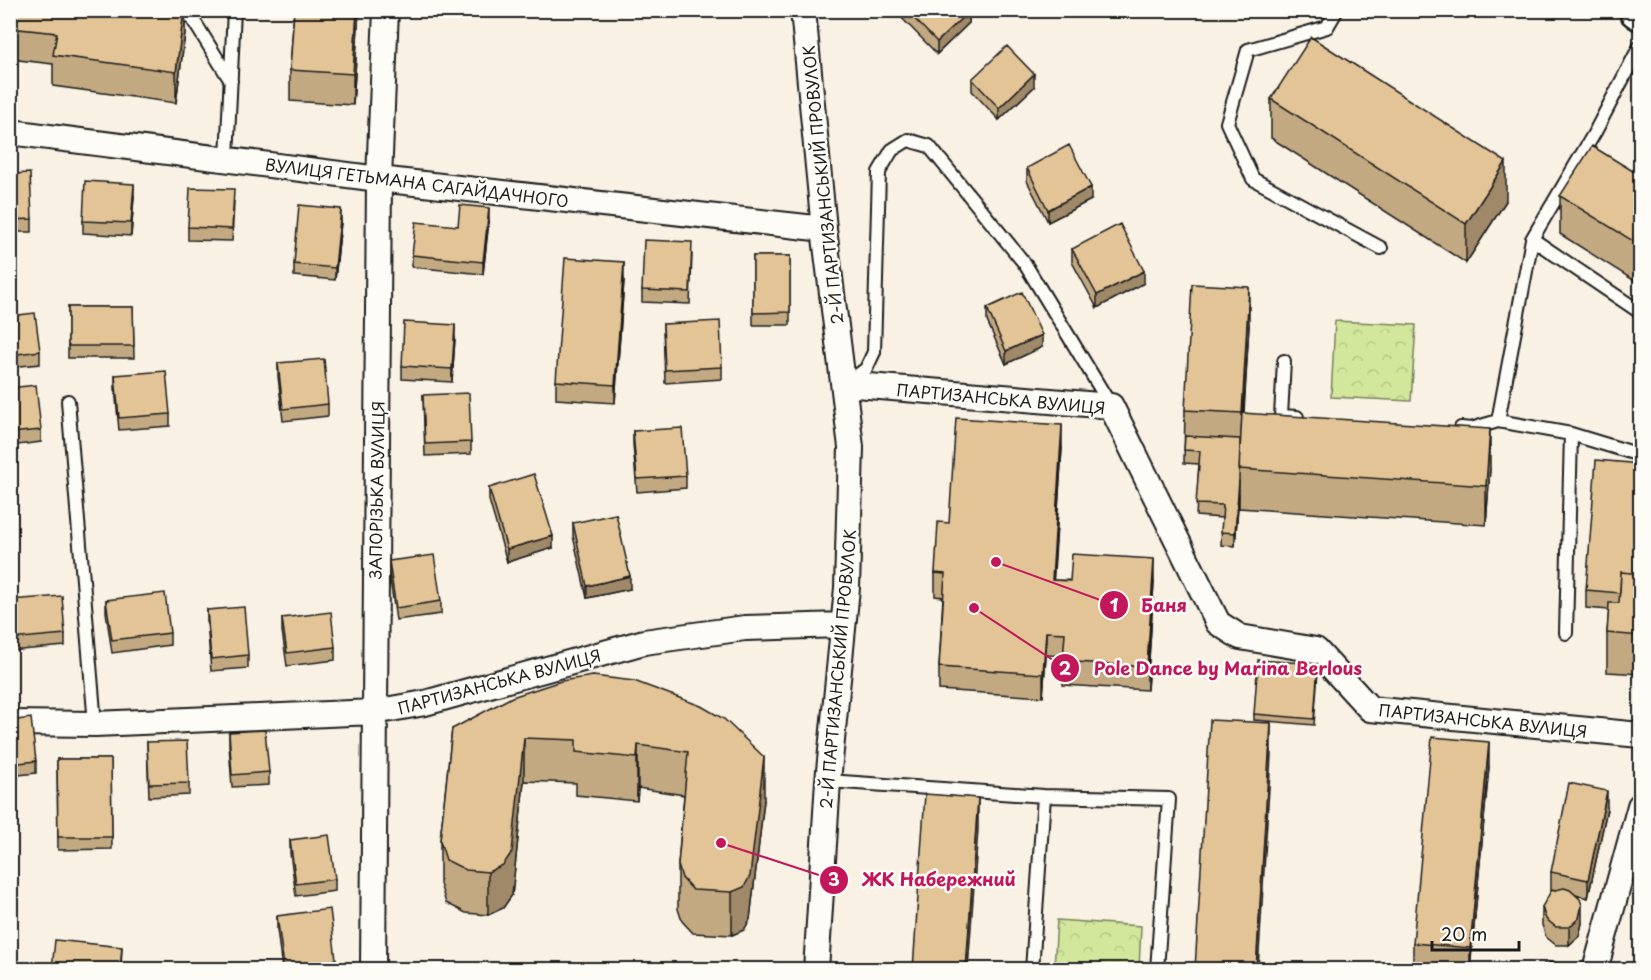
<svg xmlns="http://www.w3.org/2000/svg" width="1651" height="980" viewBox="0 0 1651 980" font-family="'Playpen Sans',sans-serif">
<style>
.park{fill:url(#park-crowns);stroke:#77825c;stroke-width:1.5}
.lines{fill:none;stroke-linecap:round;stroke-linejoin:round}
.service-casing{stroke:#1c1c1c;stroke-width:16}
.minor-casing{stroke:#1c1c1c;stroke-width:28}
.secondary-casing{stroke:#1c1c1c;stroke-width:38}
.service{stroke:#fdfcf7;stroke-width:12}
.minor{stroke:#fdfcf7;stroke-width:24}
.secondary{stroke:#fdfcf7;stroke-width:33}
.wall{fill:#c3a981;stroke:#1c1c1c;stroke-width:1.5}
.shaded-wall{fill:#9f8969;stroke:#1c1c1c;stroke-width:1.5}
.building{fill:#e3c496;stroke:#1c1c1c;stroke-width:1.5}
.labels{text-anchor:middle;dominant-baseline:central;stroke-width:5;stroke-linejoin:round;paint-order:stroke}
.street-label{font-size:16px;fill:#1c1c1c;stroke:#fdfcf7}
.leader{fill:none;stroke:#c2185b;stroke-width:2}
.callout-dot{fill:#c2185b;stroke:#fdfcf7;stroke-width:2}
.mark-label{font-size:18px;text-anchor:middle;font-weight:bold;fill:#fff}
.callout-label{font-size:18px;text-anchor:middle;font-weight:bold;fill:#c2185b;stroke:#fdfcf7;stroke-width:5;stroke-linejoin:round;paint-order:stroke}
</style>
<defs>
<pattern id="park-crowns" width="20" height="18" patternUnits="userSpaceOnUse" patternTransform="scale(1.5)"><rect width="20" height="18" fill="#d2e79b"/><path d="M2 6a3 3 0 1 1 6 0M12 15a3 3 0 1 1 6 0" fill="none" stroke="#b4c685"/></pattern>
</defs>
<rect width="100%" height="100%" fill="#f8f1e4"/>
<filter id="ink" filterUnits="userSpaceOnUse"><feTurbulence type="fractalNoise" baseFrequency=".0167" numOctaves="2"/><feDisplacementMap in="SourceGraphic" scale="12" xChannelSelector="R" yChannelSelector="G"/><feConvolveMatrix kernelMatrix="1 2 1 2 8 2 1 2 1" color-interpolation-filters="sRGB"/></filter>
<g filter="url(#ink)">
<!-- park -->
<path class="park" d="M1335 321 1416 325 1411 401 1331 397Z
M1057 920 1141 926 1139 969H1054Z"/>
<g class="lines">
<!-- service casing -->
<g class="service-casing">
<path id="service" d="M187 10 231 81
M1337 10 1327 27 1248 50 1227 123 1253 179 1381 248
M227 158 234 10
M1532 239 1640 312
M1284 361 1281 416 1297 417
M848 382 866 369 874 352 879 172 892 150 908 140 929 146 1025 264 1111 406
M68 401 95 724
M1498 421 1571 434 1640 455
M1461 428 1471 429 1498 421 1532 239 1595 132 1640 46
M1566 633 1571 434
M828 781 1044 796 1169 799 1157 970
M1032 970 1044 796"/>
</g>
<!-- minor casing -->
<g class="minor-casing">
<path id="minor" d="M803 10 824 229 851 447 847 588 828 781 816 970
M10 132 379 179 824 229
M844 384 1111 406 1218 623 1240 637 1316 650 1370 709 1640 735
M10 723 95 724 374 712 425 703 644 642 745 628 841 625
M373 970 379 179 386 10
M1595 970 1640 806"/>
</g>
<!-- secondary casing -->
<g class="secondary-casing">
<path id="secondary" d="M1636 10 1640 13"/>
</g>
<!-- service -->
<use href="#service" class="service"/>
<!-- minor -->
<use href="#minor" class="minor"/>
<!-- secondary -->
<use href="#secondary" class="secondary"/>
</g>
<!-- wall -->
<path class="wall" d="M10 10H185V33L176 103 53 86V64L10 59Z
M294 10H359L353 105 290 101V70Z
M894 10H969V23L937 54Z
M972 79 1034 87 999 120 972 91Z
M1271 99 1506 201 1466 263 1271 138Z
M1027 168 1091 200 1048 222 1027 181Z
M10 174 32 219V232H10Z
M1641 176V285L1560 234V196Z
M134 196 131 236 83 233V221Z
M234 202 232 241 188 240V227Z
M489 220 483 274 412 267V255L458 226Z
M341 222 335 280 294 276V264Z
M1072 249 1144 283 1097 308 1072 262Z
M692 255 690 304 642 302V290Z
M753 256H790V325H753Z
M624 280 615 403 556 399V381Z
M68 307H133L134 358H68Z
M987 308 1042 347 1006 364 987 321Z
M10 316 40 351V364L10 367Z
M663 324 722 367V379L665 383Z
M1249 325 1244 413 1490 468 1486 525 1239 508V493L1235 546 1221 545 1222 518 1196 516 1199 464 1184 463 1185 410Z
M455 338 452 382 402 379V366Z
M278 363 328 404V416L283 421 278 376Z
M115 375 170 414V426L119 430 115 388Z
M10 388 41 430V442L10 446Z
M423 395 471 442V454L425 456Z
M633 431 686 476V488L637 492 633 444Z
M1062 448 1053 580 1154 582 1147 690 1063 685 1064 656 1046 655 1043 697 939 690V667L943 597 935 596V573L949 523Z
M1641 464V674L1607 672V633L1609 610 1586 608V590Z
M489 488 553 548 507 562 489 500Z
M573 523 630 589 587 598 573 536Z
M389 561 441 601V614L396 620 389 573Z
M10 600 65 634V646L10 651Z
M106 600 170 633V645L112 653 106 612Z
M207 610 248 655V668L211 671 207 622Z
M282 618 335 647V660L287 666 282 631Z
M1318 671 1314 725 1254 720V714Z
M593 676 764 800 750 919 744 930 732 935 693 933 682 921 678 909V865L684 795 638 788 637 801 576 795V783L524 781 512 895 503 908 488 915 466 913 446 903 440 884V841L452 729Z
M10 721 36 761V773L10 776Z
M229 732 269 772V785L232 787 229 745Z
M147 742 189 783V795L149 797Z
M57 759H111L112 849 58 850Z
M1489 766 1470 969H1449L1413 966V943Z
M1607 809 1588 898 1576 895 1582 923 1579 936 1569 945H1556L1546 937 1542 925V907L1553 891 1551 890V872Z
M290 840 335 879V891L296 896 290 853Z
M277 916 336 960V969H282L277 929Z"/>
<!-- shaded-wall -->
<path class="shaded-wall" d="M184 10H185V33L176 103V72Z
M357 10H359L353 105V74Z
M969 11V23L937 54V42Z
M1034 74V87L999 120V108Z
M1506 162V201L1466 263V224Z
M134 184V196L131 236V223Z
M1091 187V200L1048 222V210Z
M489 208V220L483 274V262Z
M341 209V222L335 280V268Z
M624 262V280L615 403V385Z
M1144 271V283L1097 308V295Z
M1249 287V325L1240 470 1242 413Z
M455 325V338L452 382V369Z
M1042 335V347L1006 364V351Z
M1062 425V448L1052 603V580Z
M1490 429V468L1486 525V486Z
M1239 480V493L1235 546V533Z
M553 536V548L507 562V549Z
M1154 559V582L1147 690V667Z
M630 576V589L587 598V586Z
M1046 632V655L1043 697V674Z
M1271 723V755L1258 969H1256Z
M524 738V781L512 895 503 908 488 915V872Z
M1489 742V766L1470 969V948Z
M638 745V788L637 801V758Z
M764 757V800L750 919 744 930 732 935V892Z
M1607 791V809L1588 898V880Z
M978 798V829L968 969H966Z
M1582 905V923L1579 936 1569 945V927Z
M14 936V948L10 949V937Z
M122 947 121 969H120Z"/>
<!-- building -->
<path class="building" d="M10 10H184L176 72 53 55 57 33 10 28Z
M294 10H357L353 74 290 70Z
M906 10H969V11L937 42Z
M1311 37 1506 162 1466 224 1271 99Z
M1007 46 1034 74 999 108 972 79Z
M1069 145 1091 187 1048 210 1027 168Z
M1592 146 1641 176V246L1560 196Z
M30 173 32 219 10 220V174Z
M85 181 134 184 131 223 83 221Z
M190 188 234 189 232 229 188 227Z
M299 205 341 209 335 268 294 264Z
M460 205 489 208 483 262 412 255 416 222 458 226Z
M1120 224 1144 271 1097 295 1072 249Z
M644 240 692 242 690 292 642 290Z
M753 256H790V312L753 313Z
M565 258 624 262 615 385 556 381Z
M1192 284 1249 287 1242 413 1185 410Z
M1022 292 1042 335 1006 351 987 308Z
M68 307H133L134 346H68Z
M35 313 40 351 10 355V316Z
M720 321 722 367 665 370 663 324Z
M404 322 455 325 452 369 402 366Z
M324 359 328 404 283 409 278 363Z
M166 371 170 414 119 418 115 375Z
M36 385 41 430 10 433V388Z
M469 393 471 442 425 444 423 395Z
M1242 413 1490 429 1486 486 1239 469Z
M956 418 1062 425 1052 580 1070 581 1072 554 1154 559 1147 667 1063 661 1065 633 1046 632 1043 674 939 667 945 574 935 573 938 522 949 523Z
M682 428 686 476 637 479 633 431Z
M1185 436 1240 439 1239 480 1235 533 1221 532 1223 505 1196 504 1200 451 1184 450Z
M1596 460 1641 464V574L1621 572 1620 593 1586 590Z
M534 474 553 536 507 549 489 488Z
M616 514 630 576 587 586 573 523Z
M434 555 441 601 396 608 389 561Z
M1621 572 1641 574V636L1607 633 1609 603H1619Z
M165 593 170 633 112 640 106 600Z
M62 596 65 634 10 639V600Z
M244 607 248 655 211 659 207 610Z
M331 612 335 647 287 653 282 618Z
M1258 660 1318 664 1314 719 1254 714Z
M593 676 634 681 701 706 724 719 764 757 750 876 744 887 732 892 693 890 682 878 678 865 688 752 638 745 637 758 576 752V740L524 738 512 852 503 865 488 872 466 870 446 860 440 841 452 729 512 697 561 681Z
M31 718 36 761 10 764V721Z
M1210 720 1271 723 1256 969H1195Z
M265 730 269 772 232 775 229 732Z
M1432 737 1489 742 1470 948 1413 943Z
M187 741 189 783 149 784 147 742Z
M57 759H111L112 837H58Z
M1569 783 1607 791 1588 880 1551 872Z
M925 794 978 798 966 969H913Z
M329 835 335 879 296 884 290 840Z
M1564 888 1570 890 1580 899 1582 905 1579 918 1569 927H1556L1546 919 1542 907 1551 891Z
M330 909 336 960 284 966 277 916Z
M10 924 14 936 10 937Z
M55 940 122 947 120 969H52Z
M1547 962 1561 964 1566 969H1537Z"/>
</g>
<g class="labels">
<!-- street labels -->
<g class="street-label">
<text transform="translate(417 182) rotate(7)">ВУЛИЦЯ ГЕТЬМАНА САГАЙДАЧНОГО</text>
<text transform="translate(822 185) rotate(-96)">2-Й ПАРТИЗАНСЬКИЙ ПРОВУЛОК</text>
<text transform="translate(1001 398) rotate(5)">ПАРТИЗАНСЬКА ВУЛИЦЯ</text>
<text transform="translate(376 490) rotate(-89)">ЗАПОРІЗЬКА ВУЛИЦЯ</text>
<text transform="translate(837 669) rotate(-85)">2-Й ПАРТИЗАНСЬКИЙ ПРОВУЛОК</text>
<text transform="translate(499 681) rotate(-15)">ПАРТИЗАНСЬКА ВУЛИЦЯ</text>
<text transform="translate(1483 720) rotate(6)">ПАРТИЗАНСЬКА ВУЛИЦЯ</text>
</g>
</g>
<!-- callouts -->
<path class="leader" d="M996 562L1114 605M974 608L1065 668M721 843L834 880"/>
<g class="callout-dot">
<circle cx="996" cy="562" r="6"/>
<circle cx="974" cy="608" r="6"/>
<circle cx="721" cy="843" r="6"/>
<circle cx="1114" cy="605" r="15"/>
<circle cx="1065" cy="668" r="15"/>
<circle cx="834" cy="880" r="15"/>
</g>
<g class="mark-label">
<text x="1114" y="612">1</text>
<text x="1065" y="675">2</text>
<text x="834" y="886">3</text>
</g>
<g class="callout-label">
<text x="1164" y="612">Баня</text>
<text x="1228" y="675">Pole Dance by Marina Berlous</text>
<text x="939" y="886">ЖК Набережний</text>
</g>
<!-- margin -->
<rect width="1651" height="980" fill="none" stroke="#fdfcf7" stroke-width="36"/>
<rect x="18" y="18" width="1615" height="944" fill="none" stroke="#1c1c1c" stroke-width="2" filter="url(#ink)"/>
<!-- scale -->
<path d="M1432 941v9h87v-9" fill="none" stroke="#1c1c1c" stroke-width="3"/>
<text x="1441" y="941" font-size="18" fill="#1c1c1c" stroke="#fdfcf7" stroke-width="4.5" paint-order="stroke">20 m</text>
</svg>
